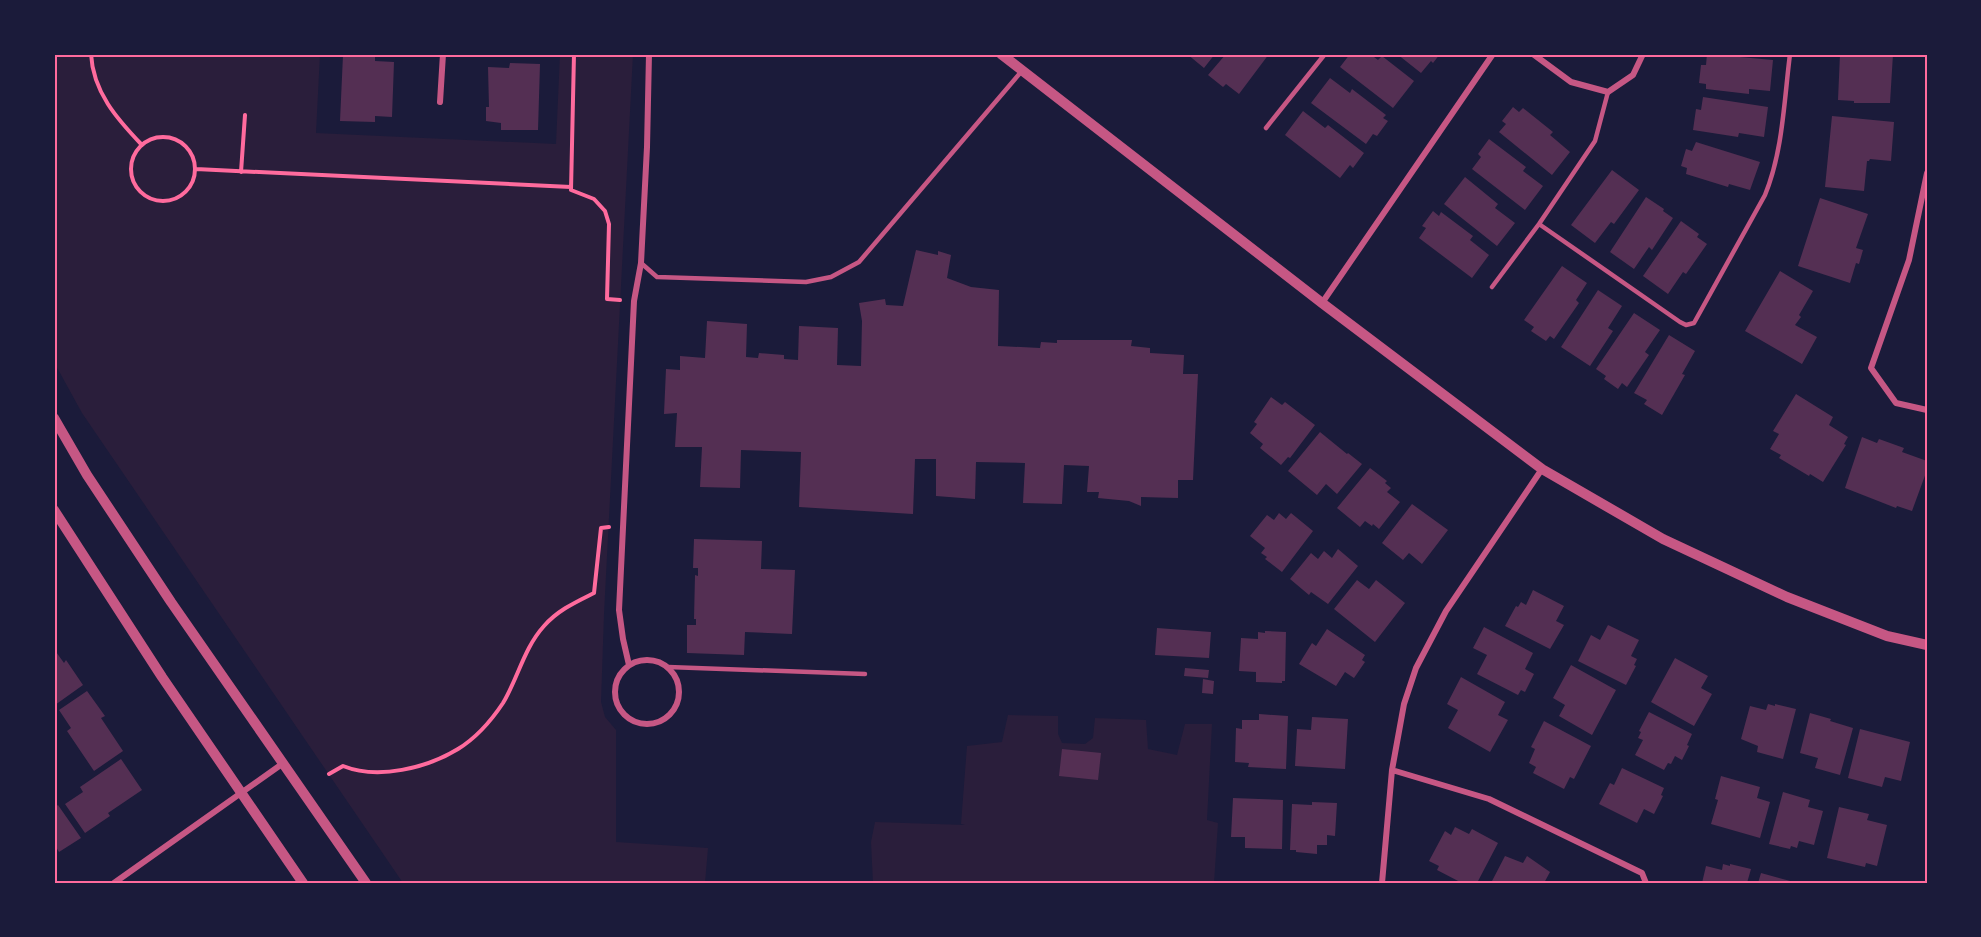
<svg xmlns="http://www.w3.org/2000/svg" width="1981" height="937" viewBox="0 0 1981 937" font-family="'DM Sans',sans-serif">
<style>
.green{fill:#2a1e3b}
.building{fill:#542f53}
.lines{fill:none;stroke-linecap:round;stroke-linejoin:round}
.path{stroke:#ff6b9d;stroke-width:4}
.service{stroke:#c65784;stroke-width:4.5}
.minor{stroke:#c65784;stroke-width:6}
.tertiary{stroke:#c65784;stroke-width:10}
.neatline{fill:none;stroke:#ff6b9d;stroke-width:2}
</style>
<rect width="100%" height="100%" fill="#1b1b3a"/>
<!-- green -->
<path class="green" d="M54 54H320L316 133 556 144 560 54H633L604 614 601 702 605 717 616 730V842L708 848 705 883H403L82 413 54 362Z
M1008 715 1058 716V734L1062 743 1085 744 1093 738 1095 718 1146 720 1148 749 1177 755 1185 724H1212L1207 820 1218 823 1214 883H873L871 842 875 822 965 825 961 824 967 746 1002 742Z"/>
<!-- building -->
<path class="building" d="M1187 54H1215L1204 68Z
M1226 54H1269L1239 94 1226 84 1223 87 1208 75Z
M1350 54H1370L1378 60 1382 56 1414 81 1393 108 1340 67Z
M1397 54H1440L1433 63 1431 61 1421 73Z
M1707 54 1773 60 1770 91 1749 89V94L1706 89V84L1699 83 1701 65H1706Z
M1840 54H1893L1890 103H1854V101L1838 100Z
M343 55 375 56V61L394 62 392 117 375 116V122L340 121Z
M510 63 540 64 538 130H501V123L486 121V107H489L488 67 509 68Z
M1330 78 1350 93 1352 89 1386 115 1383 118 1388 121 1377 136 1373 134 1366 144 1311 103Z
M1703 97 1768 107 1764 137 1739 133 1738 137 1693 130 1696 109 1701 110Z
M1513 107 1519 112 1523 108 1553 132 1550 135 1570 152 1552 175 1499 132 1506 124 1502 121Z
M1303 111 1325 128 1328 125 1364 153 1353 168 1350 165 1340 178 1285 135Z
M1832 116 1894 122 1891 161 1870 159 1869 161H1867L1864 191 1825 187Z
M1489 139 1526 167 1523 171 1543 186 1525 210 1472 169 1481 157 1478 154Z
M1696 142 1760 162 1750 190 1729 184 1728 187 1686 174 1687 168 1681 166 1686 149 1692 151Z
M1612 170 1639 190 1614 224 1611 222 1595 243 1571 225Z
M1465 177 1498 204 1495 208 1515 223 1497 246 1444 204Z
M1646 197 1664 209 1663 211 1673 218 1652 250 1649 247 1634 269 1610 252Z
M1820 198 1868 214 1856 248 1863 250 1859 264 1856 263 1850 283 1798 266Z
M1433 211 1439 216 1441 212 1473 236 1470 240 1489 255 1472 278 1419 238 1426 228 1422 226Z
M1681 221 1699 234 1697 237 1707 244 1686 274 1683 272 1668 294 1643 276Z
M916 250 938 255V251L951 255 947 278 971 287 999 290 998 346 1040 348 1041 342 1057 343V340H1132L1131 346 1150 348V353L1184 355 1183 374H1198L1193 480H1178V498L1141 497V506L1129 501 1098 498 1099 492H1087L1089 466 1064 465 1062 504 1023 503 1025 463 976 462 975 499 936 496V459H915L913 514 799 507 801 452 741 450 740 488 700 487 702 447H675L677 413 664 414 666 369 680 370V356L705 358 707 321 747 324 746 357 758 358 759 353 784 355V359L798 360 799 326 838 328 837 365 861 366 862 321 859 303 885 299 886 305 903 306Z
M1562 266 1587 283 1576 300 1579 303 1554 339 1550 336 1546 341 1531 331 1534 327 1524 320Z
M1780 271 1813 291 1799 315 1801 317 1795 325 1817 337 1802 364 1745 331Z
M1598 290 1622 306 1608 328 1613 331 1590 366 1561 347Z
M1634 313 1660 330 1645 352 1649 355 1627 387 1622 383 1618 389 1604 379 1606 376 1596 369Z
M1669 335 1695 351 1682 374 1685 375 1662 415 1644 404 1647 400 1634 393Z
M1796 394 1833 417 1829 425 1848 437 1844 444 1846 445 1823 482 1810 474 1809 476 1779 458 1781 455 1770 449 1779 434 1773 431Z
M1271 397 1282 405 1285 402 1315 425 1290 458 1288 457 1281 465 1260 448 1263 444 1250 433 1257 424 1254 422Z
M1320 432 1347 454 1348 453 1362 464 1337 494 1326 484 1317 495 1288 471Z
M1862 437 1877 443 1879 439 1904 448 1902 452 1927 461V470L1912 511 1897 506 1896 508 1845 488Z
M1370 468 1387 481 1385 483 1391 488 1387 492 1400 502 1379 529 1373 524 1372 526 1365 521 1360 527 1337 508Z
M1412 504 1448 530 1422 564 1409 553 1403 560 1382 543Z
M1279 513 1286 519 1291 513 1313 531 1282 572 1265 559 1267 557 1261 553 1265 548 1250 536 1267 515 1274 520Z
M694 539 762 541 761 569 795 570 792 634 745 632 744 655 687 653V625H696V619H694L695 575 698 576V568H693Z
M1338 549 1358 566 1328 604 1311 592 1309 595 1290 579 1311 553 1318 559 1324 551 1332 558Z
M1357 580 1369 589 1376 580 1405 603 1375 642 1334 609Z
M1533 590 1564 606 1556 621 1564 625 1550 649 1505 626 1516 606 1518 607 1521 602 1526 605Z
M1608 625 1639 640 1631 656 1637 659 1634 665 1636 666 1626 685 1578 661 1591 635 1600 640Z
M1484 627 1533 653 1525 669 1534 674 1525 692 1521 690 1518 695 1477 674 1487 655 1473 648Z
M1157 628 1211 632 1209 658 1155 655Z
M1327 629 1365 655 1362 660 1365 662 1354 678 1345 672 1336 686 1299 664 1312 643 1316 646Z
M1265 631 1286 632 1285 681H1282V683L1256 682V672L1239 671 1241 638 1258 639V632L1265 633Z
M54 649 64 663 66 660 83 685 55 705Z
M1675 658 1708 676 1701 688 1712 694 1694 726 1651 702Z
M1571 665 1616 690 1592 735 1559 716 1565 705 1553 698Z
M1185 668 1209 670 1208 678 1184 676Z
M1461 677 1505 702 1498 715 1508 720 1490 752 1448 728 1458 710 1447 704Z
M1203 679 1214 681 1213 694 1202 693Z
M87 691 105 716 101 718 123 751 94 771 67 731 71 728 59 710Z
M1768 704 1775 706V704L1796 709 1783 759 1757 752 1758 746 1741 739 1750 706 1766 710Z
M1649 712 1692 734 1687 745 1689 746 1682 760 1675 756 1671 764 1668 763 1664 770 1635 755 1643 740 1638 738 1641 732 1639 731Z
M1810 713 1831 719 1830 721 1853 728 1840 775 1815 768 1818 758 1800 753Z
M1259 714 1288 716 1286 769 1248 767 1249 763 1235 762 1236 728 1242 729V720H1259Z
M1312 717 1348 719 1345 769 1295 766 1297 729 1311 730Z
M1544 721 1591 746 1574 779 1570 777 1564 789 1533 773 1536 767 1529 763 1535 749 1531 747Z
M1860 729 1910 742 1901 781 1885 777 1882 787 1848 778Z
M1062 749 1101 753 1098 780 1059 776Z
M121 759 142 790 108 813 110 816 85 833 65 804 83 792 80 787Z
M1622 768 1664 788 1661 795 1663 796 1654 814 1644 809 1637 823 1599 804 1610 783 1614 785Z
M1721 776 1760 787 1757 798 1770 802 1760 838 1711 824 1718 800 1715 799Z
M1783 792 1810 800 1808 807 1823 811 1814 845 1799 841 1797 848 1791 846 1790 849 1769 844Z
M1233 798 1283 800 1282 849 1245 848V837H1231Z
M1312 802 1337 803 1335 836 1327 835V845H1317V854L1296 852V850H1290L1292 804 1312 805Z
M58 805 81 838 59 852 56 847 54 849V808Z
M1839 807 1869 814 1867 820 1887 825 1877 866 1866 863 1865 867 1827 858Z
M1455 827 1469 834 1472 829 1498 843 1477 883H1462L1437 870 1439 866 1429 861 1445 831 1451 835Z
M1505 856 1523 863 1527 856 1550 872 1544 883H1491Z
M1723 864 1730 866V864L1751 869 1747 883H1702L1706 866 1722 870Z
M1761 873 1794 882V883H1758Z"/>
<g class="lines">
<!-- path -->
<path class="path" d="M91 54C93 92 117 119 142 145
M574 54 571 190 594 199 605 211 609 224 607 299 620 300
M131 169a32 32 0 1 1 64 0a32 32 0 1 1-64 0Z
M196 169 571 187
M241 172 245 115
M329 774 343 766C378 780 427 768 458 749 476 738 491 721 503 703 518 678 524 648 544 626 558 610 576 602 594 593L601 528 609 527"/>
<!-- service -->
<path class="service" d="M1266 128 1325 54
M1539 224 1680 322 1686 325 1694 323 1765 195C1783 151 1784 101 1790 54
M641 263 657 277 806 282 831 277 859 262 1021 72
M1492 287 1539 224 1595 141 1608 92
M668 667 865 674"/>
<!-- minor -->
<path class="minor" d="M1533 54 1571 82 1608 92 1633 75 1643 54
M440 102 443 54
M1927 173 1909 260 1871 368 1896 403 1927 410
M1322 303 1493 54
M615 692a32 32 0 1 1 64 0a32 32 0 1 1-64 0Z
M629 665 623 639 619 610 634 301 641 263 647 147 649 54
M1392 770 1489 799 1642 873 1646 883
M114 883 282 764
M1382 883 1392 770 1404 704 1416 668 1446 611 1542 469"/>
<!-- tertiary -->
<path class="tertiary" d="M1001 54 1322 303 1542 469 1663 539 1787 597 1887 636 1927 645
M54 418 87 475 171 602 366 883
M54 510 162 677 303 883"/>
</g>
<!-- border -->
<rect width="1981" height="937" fill="none" stroke="#1b1b3a" stroke-width="111"/>
<rect x="56" y="56" width="1870" height="826" class="neatline"/>
</svg>
